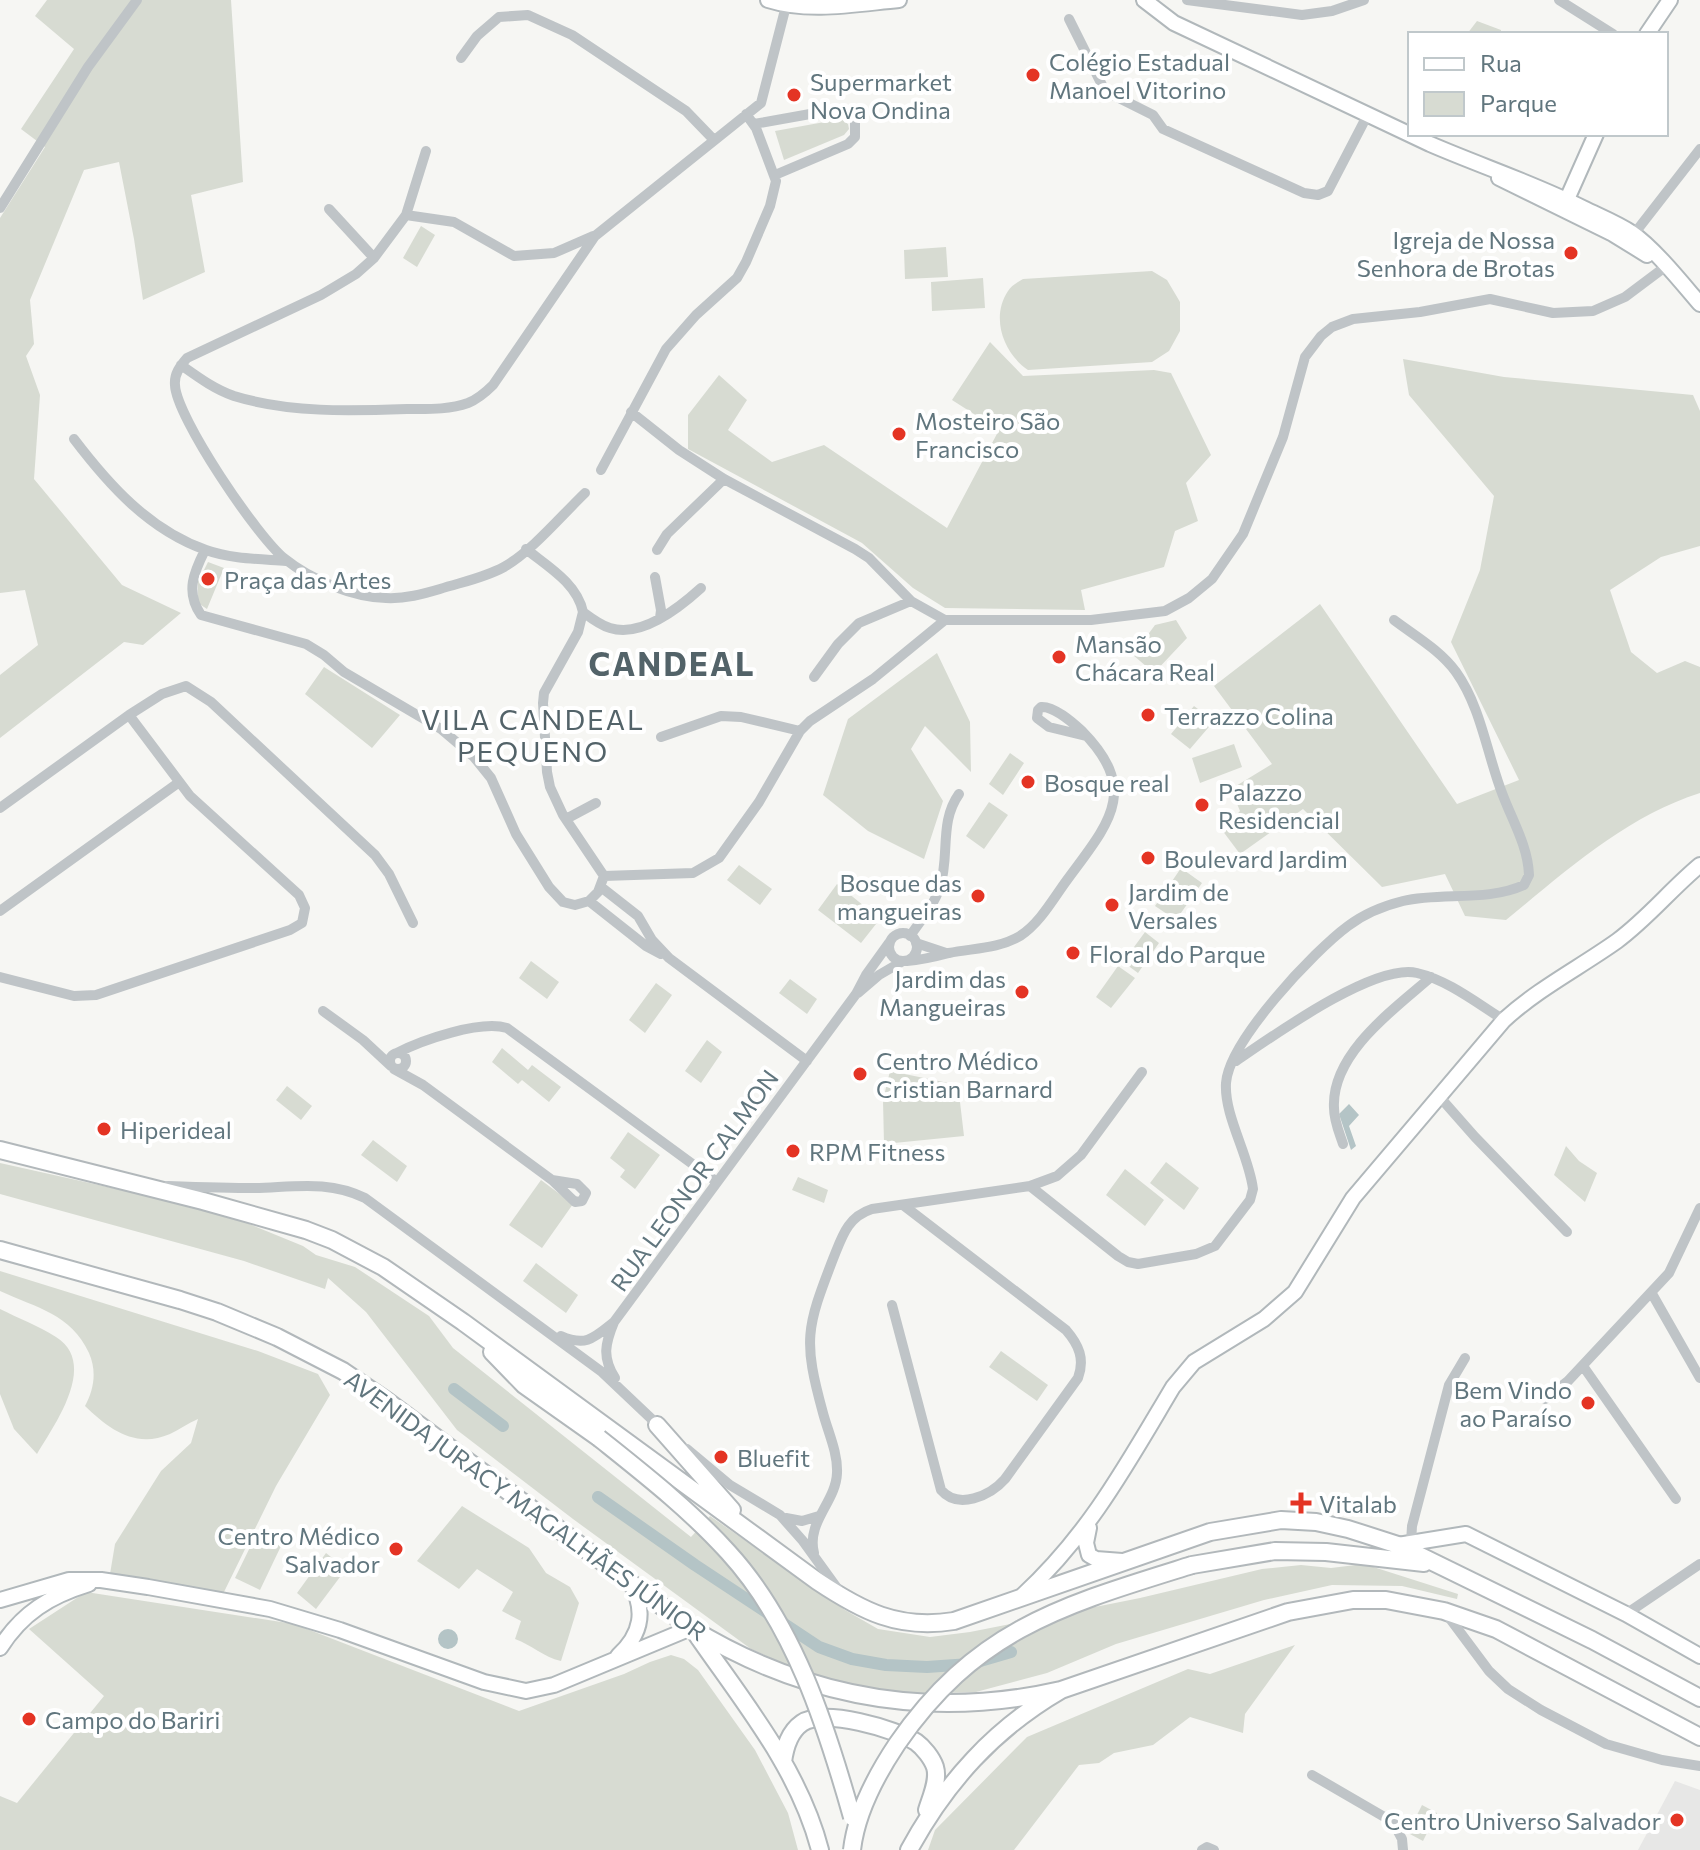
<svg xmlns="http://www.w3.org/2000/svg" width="1700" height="1850" viewBox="0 0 1700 1850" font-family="Commissioner,sans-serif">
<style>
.built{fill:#e7e7e6}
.green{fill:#d7dbd2}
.water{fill:#b4c4c6}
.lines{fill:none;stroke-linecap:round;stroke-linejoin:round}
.canal{stroke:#b4c4c6;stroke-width:12}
.secondary-casing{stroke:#b1b8bb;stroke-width:18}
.primary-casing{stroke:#b2b8bb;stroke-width:20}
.street{stroke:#bfc4c7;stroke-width:10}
.secondary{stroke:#fff;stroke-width:14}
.primary{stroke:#fff;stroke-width:16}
.primary-bridge-casing{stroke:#b2b8bb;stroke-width:20;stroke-linecap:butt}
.primary-bridge{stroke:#fff;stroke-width:16}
.poi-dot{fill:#e43424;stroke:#fff;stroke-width:3}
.labels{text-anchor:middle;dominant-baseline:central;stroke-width:8;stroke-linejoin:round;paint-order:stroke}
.poi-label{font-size:24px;fill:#61767e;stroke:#fff;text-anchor:start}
.street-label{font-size:24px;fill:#61767e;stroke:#fff}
.quarter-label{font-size:28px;letter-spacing:2px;fill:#536369;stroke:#fff}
.district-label{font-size:32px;font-weight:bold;letter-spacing:2px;fill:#536369;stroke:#fff}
</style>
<rect width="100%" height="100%" fill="#f6f6f3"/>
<!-- built -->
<path class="built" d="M1675 1781 1700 1790V1850H1638Z"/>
<!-- green -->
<path class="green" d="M47 0H231L243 182 191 195 205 272 143 300 134 239 119 162 84 170 30 300 34 344 26 356 40 395 34 479 122 585 181 613 143 645 124 642 0 738V675L38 645 25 590 0 593V218L45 147 21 129 74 49 35 16Z
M1477 21 1501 30V34H1467Z
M841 119 848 124 849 129 844 135 784 160 775 131Z
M421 226 435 235 417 267 403 258Z
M946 247 948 277 905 279 904 250Z
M1152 271 1167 280 1180 302V331L1169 351 1152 362 1028 370C1004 354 990 318 1008 291 1011 286 1018 282 1023 279Z
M983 278 985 308 932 311 931 282Z
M990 342 1023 376 1154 370 1171 373 1211 455 1186 483 1198 521 1175 531 1164 567 1081 590 1085 610 945 608 913 588 862 543 688 449V415L719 375 747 400 728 430 772 462 824 445 947 528 999 430 952 400Z
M1403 359 1504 377 1693 395 1700 411V546L1661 557 1610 590 1631 652 1657 673 1685 661 1700 667V793C1625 817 1566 871 1506 920L1465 916 1445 874 1382 887 1303 809 1240 854 1222 830 1240 811 1231 789 1272 764 1214 686 1320 604 1457 804 1519 780 1451 642 1480 570 1494 496 1409 395Z
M208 562 224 568 207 609 198 603V582Z
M1176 620 1187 638 1154 673 1133 655 1155 625Z
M937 653 970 722 971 772 925 726 911 749 943 801 924 859 868 831 823 795 848 719Z
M324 667 400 715 372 748 305 694Z
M1194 706 1214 721 1190 749 1171 734Z
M1234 744 1242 767 1200 783 1192 758Z
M1010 753 1024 763 1003 795 989 784Z
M989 802 1008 815 984 849 966 836Z
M739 865 772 889 760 905 727 880Z
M1181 868 1202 883 1176 920 1155 906Z
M837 884 880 919 861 943 818 910Z
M1145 932 1159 943 1138 973 1123 962Z
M531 961 559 982 547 999 519 978Z
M1118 966 1135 978 1111 1008 1096 997Z
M790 979 817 999 807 1014 779 993Z
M656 983 672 995 645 1033 629 1020Z
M707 1040 722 1052 701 1083 685 1071Z
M502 1048 528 1070 532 1065 561 1087 549 1102 522 1080 518 1084 492 1062Z
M890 1071 958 1085 964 1136 884 1144 883 1100Z
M287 1086 312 1106 301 1120 276 1100Z
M628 1132 660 1155 635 1189 620 1177 625 1170 610 1158Z
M373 1140 407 1166 397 1182 361 1155Z
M1566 1146 1579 1161 1597 1173 1585 1202 1554 1175Z
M1166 1162 1199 1188 1184 1210 1150 1183Z
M0 1163 220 1212 303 1246 316 1255 355 1267 429 1316 453 1348 691 1537 710 1516 845 1610 878 1629 930 1637 970 1632 1140 1598 1262 1569 1301 1565 1331 1568 1364 1564 1458 1594 1457 1599 1402 1586 1332 1585 1264 1600 1116 1644 1047 1673 976 1692 906 1694 864 1689 820 1680 751 1649 573 1519 457 1430 366 1312 328 1278 325 1289 244 1261 0 1194Z
M1125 1169 1164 1200 1145 1226 1106 1195Z
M798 1177 828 1190 824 1203 792 1190Z
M541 1180 573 1204 542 1248 509 1225Z
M536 1263 578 1295 566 1313 523 1281Z
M0 1271 258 1351 318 1374 330 1395 276 1486 223 1594 110 1574 115 1544 161 1471 191 1443 198 1419C188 1423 179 1430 170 1434 135 1449 109 1429 85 1406 94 1390 97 1371 89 1353 71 1314 37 1308 0 1291Z
M0 1309C18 1318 39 1326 56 1337 99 1364 54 1425 37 1454L14 1429 0 1394Z
M1001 1351 1048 1385 1037 1401 989 1367Z
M462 1506 529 1548 546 1573 570 1587 579 1603 561 1661C543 1657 532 1645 515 1639L521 1621 502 1611 513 1592 477 1569 459 1589 417 1561Z
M257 1533 281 1546 260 1590 235 1578Z
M326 1553 346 1569 316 1609 297 1593Z
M86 1592 294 1624 519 1711 624 1674 650 1662 671 1655 684 1659 698 1670 755 1750 788 1813 798 1850H0V1796L17 1803 104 1696 29 1629Z
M1295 1645 1245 1714 1243 1733 1190 1717 1153 1745 1114 1753 1099 1763 1079 1765 1014 1850H928L935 1830 1027 1737 1188 1669 1210 1674Z
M1422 1805 1437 1813 1423 1841 1408 1833Z"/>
<!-- water -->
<path class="water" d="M1349 1104 1359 1115 1349 1126 1356 1146 1351 1150 1339 1114Z
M438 1639a10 10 0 1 1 20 0a10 10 0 1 1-20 0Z"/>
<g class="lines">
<!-- canal -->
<path class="canal" d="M454 1389 503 1426
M598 1497 695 1565 819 1647 852 1659 886 1665 927 1667 970 1664 1011 1652"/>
<!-- secondary casing -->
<g class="secondary-casing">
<path id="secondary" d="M768 0C809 13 856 4 899 0
M1144 0 1174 23 1430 144C1481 166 1533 183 1583 208 1599 216 1617 223 1632 233 1654 248 1682 283 1700 304
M1647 34 1670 0
M1499 178 1613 234 1647 255
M1564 206 1596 134
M1089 1528 1086 1543 1089 1555 1096 1559 1122 1561
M1398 1545 1466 1534 1626 1614 1700 1656
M1023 1595C1090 1533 1127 1464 1173 1387L1194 1362 1264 1319 1295 1292 1353 1198 1504 1020C1539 988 1579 968 1617 941 1648 918 1671 889 1700 865
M0 1600 69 1580H101L148 1587 270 1609 340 1630 484 1682 526 1691 554 1685 691 1628
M0 1648C22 1613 50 1596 89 1584
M618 1656C642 1634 646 1610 630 1582"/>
</g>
<!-- primary casing -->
<g class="primary-casing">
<path id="primary" d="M0 1150 203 1201 306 1230 332 1240 383 1267 463 1322 817 1581C862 1611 898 1630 954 1621L1210 1532 1281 1520 1316 1522 1348 1529 1398 1545 1592 1640 1700 1698
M0 1250 180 1300 217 1312 277 1337 343 1371 387 1401 691 1628C806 1698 929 1720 1061 1690
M492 1352 524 1385 599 1438
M657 1425 732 1510
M1192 1565 1275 1551 1326 1552 1424 1563
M697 1635C744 1703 799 1769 820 1850
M783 1762C785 1747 789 1732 802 1723 824 1708 895 1729 916 1742 923 1747 932 1758 935 1767 939 1780 931 1797 927 1810
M909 1850C946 1782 994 1729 1061 1690L1288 1612 1353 1600H1386L1444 1611 1496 1629 1700 1737"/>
</g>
<!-- street -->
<path class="street" d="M1187 0 1302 15 1332 11 1364 0
M1559 0 1613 34
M1069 19 1105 91 1153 115 1163 129 1304 193 1318 195 1328 191 1368 114
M461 58 477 36 499 17 528 15 572 35 686 111 714 140
M754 124 838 109 846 110 855 121V137L848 144 775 175
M426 151 406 215 374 258 356 274 321 295 187 358C180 366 174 374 175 385 176 417 258 538 285 559 311 580 353 597 386 598 405 599 423 594 440 589 462 582 484 578 504 567 532 551 561 516 585 493
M0 208 88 67 137 0
M329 209 374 258
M406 215 454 222 514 256 554 253 593 236
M1634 234 1700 149
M181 365C198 377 214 389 234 396 289 413 350 411 407 409 427 409 449 410 468 403 478 399 485 393 493 385L595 236 761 103 786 6
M631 412 679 450 724 479 855 549 869 558 911 601 945 620H1091L1165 611 1189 598 1212 579 1243 534 1283 437 1305 357 1321 336 1332 327 1353 319 1420 312 1490 299 1553 313 1593 311 1625 297 1665 267
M74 439C109 485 149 530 206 550 231 559 260 559 286 561
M601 470 666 349 696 315 737 278 746 262 770 206 776 181 756 128 746 114
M526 549C547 566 577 583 583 612 591 618 600 625 610 628 641 638 679 608 701 588
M205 550C194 572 185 592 201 615L306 644 324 655 344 672 441 729 474 757 491 778 516 834 549 887 563 902 575 905 589 901 598 892 604 876
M657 550 667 534 724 479
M655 577 661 610 660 618
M583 612 578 632 544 693 543 703 547 772 550 787 563 815 604 876
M814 677 838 644 859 623 911 601
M661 737 721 716 741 717 800 731
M0 808 129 715 162 694 186 686 211 702 375 855 389 874 413 923
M566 819 596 803
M604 876 693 873 719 858 759 802 800 731 810 721 873 679 945 620
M601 887 638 916 652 940 669 958 807 1061
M589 901 646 946 661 954
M0 911 178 783
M889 947a14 14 0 1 1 28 0a14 14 0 1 1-28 0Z
M910 936C921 920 934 905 940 887 950 855 939 822 959 794
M916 943 946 953
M907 961C922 960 934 957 949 953 973 948 998 949 1020 936 1040 923 1053 899 1067 880 1108 824 1141 791 1082 731 1072 722 1054 706 1041 707L1038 710 1037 718 1049 727 1086 736
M0 977 74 996 96 995 290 930 302 923 305 908 299 895 190 796 129 715
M858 993 879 975 903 961
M323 1011 363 1040 391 1066
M390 1061a8 8 0 1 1 16 0a8 8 0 1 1-16 0Z
M397 1053C422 1040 480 1020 507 1028L717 1182
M1236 1061C1273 1036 1374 963 1417 973 1448 980 1478 1004 1504 1020
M394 1069 423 1085 552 1180 575 1202 582 1201 586 1193 577 1184 552 1180
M1438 1095 1475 1137 1567 1232
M1343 1144C1339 1132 1334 1121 1334 1108 1331 1054 1394 1009 1431 977
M168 1186C197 1187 226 1188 255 1188 294 1187 329 1180 365 1198L602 1372 659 1426
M1030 1186 1118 1256 1128 1262 1138 1264 1196 1254 1215 1246 1250 1200 1253 1189C1249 1155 1224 1116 1226 1083 1229 1041 1314 951 1348 926 1365 913 1383 906 1403 901 1442 892 1487 902 1524 885L1529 875C1528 846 1512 820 1502 793 1487 754 1481 707 1456 672 1440 650 1415 636 1394 620
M1651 1292 1700 1378
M892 1305 941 1490C958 1510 990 1496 1005 1479L1078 1378C1085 1359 1079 1345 1066 1330L903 1205
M614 1322C605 1344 602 1357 615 1378
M561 1336C586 1347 594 1338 614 1322L856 994 866 975 889 943
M1583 1366 1676 1499
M1545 1399 1568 1381 1669 1273 1700 1208
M687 1449 730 1485 780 1515 803 1541 837 1588
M786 1518 802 1521 819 1516
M1411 1543 1412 1526 1449 1385 1465 1358
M814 1553C806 1522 836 1502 837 1473 838 1453 828 1432 823 1413 803 1340 806 1329 833 1259 842 1237 847 1217 872 1209L1030 1186 1057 1176 1081 1155 1142 1072
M1445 1612 1489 1671 1508 1689 1541 1710 1606 1744 1662 1760 1700 1766
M1626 1614 1700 1564
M1312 1775 1393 1822 1402 1839 1403 1850
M1202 1850 1207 1847 1214 1850"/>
<!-- secondary -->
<use href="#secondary" class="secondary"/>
<!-- primary -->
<use href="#primary" class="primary"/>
<!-- primary-bridge casing -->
<g class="primary-bridge-casing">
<path id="primary-bridge" d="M599 1438C644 1474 689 1509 728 1552 794 1624 826 1725 852 1817
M852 1850C856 1814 877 1774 897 1744 977 1628 1064 1605 1192 1565"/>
</g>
<!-- primary-bridge -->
<use href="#primary-bridge" class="primary-bridge"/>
</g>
<!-- markers -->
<g class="poi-dot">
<circle cx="1033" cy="75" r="8"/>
<circle cx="794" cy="95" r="8"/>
<circle cx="1571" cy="253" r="8"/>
<circle cx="899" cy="434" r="8"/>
<circle cx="208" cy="579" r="8"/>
<circle cx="1059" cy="657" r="8"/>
<circle cx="1148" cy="715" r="8"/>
<circle cx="1028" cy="782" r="8"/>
<circle cx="1202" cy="805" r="8"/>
<circle cx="1148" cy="858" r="8"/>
<circle cx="978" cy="896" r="8"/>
<circle cx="1112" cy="905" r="8"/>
<circle cx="1073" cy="953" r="8"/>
<circle cx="1022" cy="992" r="8"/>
<circle cx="860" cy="1074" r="8"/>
<circle cx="104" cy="1129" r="8"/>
<circle cx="793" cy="1151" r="8"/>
<circle cx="1588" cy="1403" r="8"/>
<circle cx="721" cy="1457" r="8"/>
<path d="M1297 1491h8v8h8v8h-8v8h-8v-8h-8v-8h8z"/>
<circle cx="396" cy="1549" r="8"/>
<circle cx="29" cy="1719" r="8"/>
<circle cx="1677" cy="1820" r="8"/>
</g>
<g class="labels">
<!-- poi labels -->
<g class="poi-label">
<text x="1049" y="61">Colégio Estadual<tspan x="1049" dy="28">Manoel Vitorino</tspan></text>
<text x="810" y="81">Supermarket<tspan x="810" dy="28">Nova Ondina</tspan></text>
<text x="1555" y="239" text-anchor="end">Igreja de Nossa<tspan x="1555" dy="28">Senhora de Brotas</tspan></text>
<text x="915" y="420">Mosteiro São<tspan x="915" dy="28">Francisco</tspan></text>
<text x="224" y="579">Praça das Artes</text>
<text x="1075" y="643">Mansão<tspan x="1075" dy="28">Chácara Real</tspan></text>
<text x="1164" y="715">Terrazzo Colina</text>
<text x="1044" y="782">Bosque real</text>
<text x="1218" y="791">Palazzo<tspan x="1218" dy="28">Residencial</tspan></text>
<text x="1164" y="858">Boulevard Jardim</text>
<text x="962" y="882" text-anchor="end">Bosque das<tspan x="962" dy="28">mangueiras</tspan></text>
<text x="1128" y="891">Jardim de<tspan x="1128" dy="28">Versales</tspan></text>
<text x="1089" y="953">Floral do Parque</text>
<text x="1006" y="978" text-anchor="end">Jardim das<tspan x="1006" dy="28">Mangueiras</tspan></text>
<text x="876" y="1060">Centro Médico<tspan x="876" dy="28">Cristian Barnard</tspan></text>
<text x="120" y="1129">Hiperideal</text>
<text x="809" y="1151">RPM Fitness</text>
<text x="1572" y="1389" text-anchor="end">Bem Vindo<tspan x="1572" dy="28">ao Paraíso</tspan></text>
<text x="737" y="1457">Bluefit</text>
<text x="1319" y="1503">Vitalab</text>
<text x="380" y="1535" text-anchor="end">Centro Médico<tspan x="380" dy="28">Salvador</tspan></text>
<text x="45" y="1719">Campo do Bariri</text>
<text x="1661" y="1820" text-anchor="end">Centro Universo Salvador</text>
</g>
<!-- street labels -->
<g class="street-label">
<text transform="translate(694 1180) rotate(-54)">RUA LEONOR CALMON</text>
<text transform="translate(526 1505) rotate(36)">AVENIDA JURACY MAGALHÃES JÚNIOR</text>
</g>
<!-- quarter labels -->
<g class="quarter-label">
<text x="533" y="719">VILA CANDEAL<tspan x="533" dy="32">PEQUENO</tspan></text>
</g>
<!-- district labels -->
<g class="district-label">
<text x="672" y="663">CANDEAL</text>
</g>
</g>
<!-- legend -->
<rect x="1408" y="32" width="260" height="104" fill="#ffffff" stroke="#c0c8cb" stroke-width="2"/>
<rect x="1424" y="58" width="40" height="12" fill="#ffffff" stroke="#c0c8cb" stroke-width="2"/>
<text x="1480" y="72" font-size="24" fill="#61767e">Rua</text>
<rect x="1424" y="92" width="40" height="24" fill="#d7dbd2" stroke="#c0c8cb" stroke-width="2"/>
<text x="1480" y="112" font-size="24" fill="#61767e">Parque</text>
</svg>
